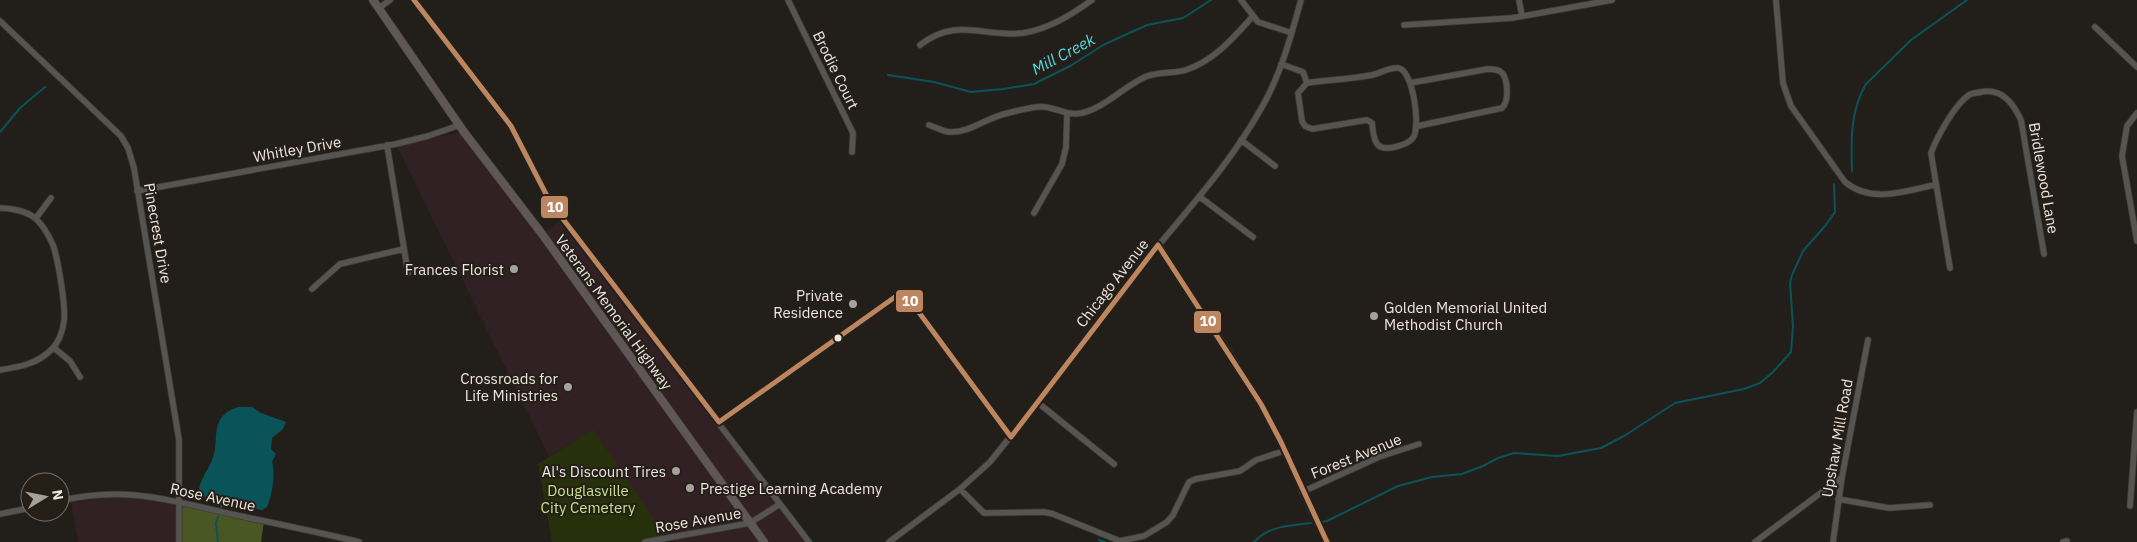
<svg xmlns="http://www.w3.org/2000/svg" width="2137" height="542" viewBox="0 0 2137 542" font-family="'IBM Plex Sans',sans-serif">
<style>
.commercial{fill:#322124}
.green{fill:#26300b}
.forest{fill:#485723}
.water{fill:#0a5359}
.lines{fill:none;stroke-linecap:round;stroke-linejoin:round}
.stream{stroke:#0a5359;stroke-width:2}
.minor-casing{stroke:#3c3936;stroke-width:7}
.major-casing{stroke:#3c3936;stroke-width:9}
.minor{stroke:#565451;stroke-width:5.5}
.major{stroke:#5f5656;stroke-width:8}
.bus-1-casing{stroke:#251f18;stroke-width:9}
.bus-1{stroke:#bb8660;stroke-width:5}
.poi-dot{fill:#a5a19c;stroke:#251f18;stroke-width:2}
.bus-dot{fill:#ebe7e2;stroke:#251f18;stroke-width:2}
.labels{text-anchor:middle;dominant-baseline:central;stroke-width:4;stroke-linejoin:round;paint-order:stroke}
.street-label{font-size:15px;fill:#ebe7e2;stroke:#251f18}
.poi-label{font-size:15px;fill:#ebe7e2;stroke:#251f18;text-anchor:end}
.park-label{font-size:15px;fill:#c5e38b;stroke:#251f18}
.water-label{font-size:16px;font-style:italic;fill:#50d9e6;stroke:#251f18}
.line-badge{stroke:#251f18;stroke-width:2}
.badge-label{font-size:14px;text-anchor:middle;font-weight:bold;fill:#fff}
</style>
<rect width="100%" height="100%" fill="#221f1b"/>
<!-- commercial -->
<path class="commercial" d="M464 132 542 234 563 219 809 542H676L672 537 664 534 593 430 549 456 396 144Z
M128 495 184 500 179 542H78L71 502Z"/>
<!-- green -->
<path class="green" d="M593 429 664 534 670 542H552L538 464Z"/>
<!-- forest -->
<path class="forest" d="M179 502 264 521 261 542H179Z"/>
<!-- water -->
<path class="water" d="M238 407H252L261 413 286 422 283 429 272 438 271 449 276 454 272 462C276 474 272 495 267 507L262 510 202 496 199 494C198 481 208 471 212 460 221 440 207 417 238 407Z"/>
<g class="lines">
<!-- stream -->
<path class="stream" d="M888 75 934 82 971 92 1003 89 1034 84 1072 65 1103 45 1147 25 1183 18 1211 0
M0 132 20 108 45 87
M1852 171C1851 141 1850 111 1866 84L1911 40 1967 0
M220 509 224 502
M1321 522 1327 521 1398 486 1432 477 1462 474 1483 466 1498 458 1514 453 1558 456 1601 448 1624 436 1675 403 1744 389 1760 383 1773 372 1791 352 1793 326 1790 283 1792 275 1803 251 1825 226 1835 212 1834 184
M1099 540 1105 542
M218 542 216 523 218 517
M1254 542C1270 525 1290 526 1311 523"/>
<!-- minor casing -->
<g class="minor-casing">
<path id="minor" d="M414 0 511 126 547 196 563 219 809 542
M788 0 853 133 852 152
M1241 0 1258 22 1292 33
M1519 0 1522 16
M1776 0 1783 83 1791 106 1845 182C1872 204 1904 191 1935 185
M379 8 390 0
M0 21 121 136 128 148 134 168 179 440V542
M1404 25 1512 18 1612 0
M2095 27 2137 67
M920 45C957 16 984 38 1023 33 1049 29 1071 15 1092 0
M1281 64 1303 72 1307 83 1298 93 1302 121 1305 126 1312 129 1367 120 1372 123C1373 130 1373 140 1378 145 1385 152 1407 145 1413 138 1421 127 1413 69 1398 68 1389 67 1381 73 1372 75 1351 79 1329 80 1307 83
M1410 83 1488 69C1493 69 1499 69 1503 74 1508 82 1509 102 1502 108L1418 126
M2137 113 2127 126 2122 156 2137 241
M929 125C935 127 944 132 950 132 969 133 988 117 1008 113 1019 111 1034 105 1045 107 1059 109 1068 116 1082 113 1106 107 1123 87 1145 77 1160 71 1173 74 1186 70 1215 60 1233 38 1253 16
M1241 140 1275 166
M387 145 408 273
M137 191 396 144 428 136 460 125
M1200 197 1253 237
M0 208C11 208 27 211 36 219 44 226 49 236 53 245 58 259 66 307 64 321 63 330 59 342 52 349 38 364 19 367 0 370
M1034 213 1062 164 1066 147 1067 114
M36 218 51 198
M1158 245C1197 305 1240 364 1274 428 1294 465 1306 506 1327 542
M1950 268 1931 153C1937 137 1955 104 1969 95 1972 93 1977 93 1981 92 2002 88 2013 103 2021 120L2044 254
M312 289 340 264 404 249
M54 348 70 361 80 377
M1037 402 1114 464
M719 422 895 297C904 295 906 297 912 303L1011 437
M960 489 984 513 1044 512 1053 514 1120 541 1144 536 1167 522 1173 515 1189 482 1196 479 1240 471 1256 460 1284 451
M1302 492 1379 457 1419 444
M1838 499 1889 508 1930 505
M60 501C127 485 171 501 236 515 277 524 318 532 359 542
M2130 506 2137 412
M0 514 30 508
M645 542 750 523 780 504
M889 542 960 489 990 462C1039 402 1084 339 1131 279 1176 222 1227 170 1262 107 1281 74 1291 36 1301 0
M1755 542 1842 477
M1833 542 1842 477 1868 340
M2063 542 2067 541"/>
</g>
<!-- major casing -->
<g class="major-casing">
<path id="major" d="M373 0 464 132 542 234 764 542"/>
</g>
<!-- minor -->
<use href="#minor" class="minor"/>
<!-- major -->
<use href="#major" class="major"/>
<!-- bus-1 casing -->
<g class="bus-1-casing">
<path id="bus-1" d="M414 0 511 126 547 196 563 219 719 422 895 297H905L912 303 1011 437 1158 245 1261 404 1281 442 1327 542"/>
</g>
<!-- bus-1 -->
<use href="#bus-1" class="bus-1"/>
</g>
<!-- markers -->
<g class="poi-dot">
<circle cx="514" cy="269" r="5"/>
<circle cx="853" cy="304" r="5"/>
<circle cx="1374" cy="316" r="5"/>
<circle cx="568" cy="387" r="5"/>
<circle cx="676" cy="471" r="5"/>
<circle cx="690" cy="488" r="5"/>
</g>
<circle class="bus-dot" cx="838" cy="338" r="4.5"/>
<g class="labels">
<!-- street labels -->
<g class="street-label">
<text transform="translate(836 70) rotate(64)">Brodie Court</text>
<text transform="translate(297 149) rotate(-10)">Whitley Drive</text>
<text transform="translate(2044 178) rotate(80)">Bridlewood Lane</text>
<text transform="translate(158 233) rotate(80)">Pinecrest Drive</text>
<text transform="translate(1112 283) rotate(-52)">Chicago Avenue</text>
<text transform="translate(614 312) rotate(54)">Veterans Memorial Highway</text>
<text transform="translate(1837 438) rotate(-80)">Upshaw Mill Road</text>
<text transform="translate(1356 456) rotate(-22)">Forest Avenue</text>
<text transform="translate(213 497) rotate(12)">Rose Avenue</text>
<text transform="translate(698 520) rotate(-10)">Rose Avenue</text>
</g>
<!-- poi labels -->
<g class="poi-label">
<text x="504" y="269">Frances Florist</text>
<text x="843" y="295">Private<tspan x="843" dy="17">Residence</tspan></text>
<text x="1384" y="307" text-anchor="start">Golden Memorial United<tspan x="1384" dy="17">Methodist Church</tspan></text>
<text x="558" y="378">Crossroads for<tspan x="558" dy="17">Life Ministries</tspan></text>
<text x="666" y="471">Al's Discount Tires</text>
<text x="700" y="488" text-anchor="start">Prestige Learning Academy</text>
</g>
<!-- park labels -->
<g class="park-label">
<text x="588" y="490">Douglasville<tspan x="588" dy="17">City Cemetery</tspan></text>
</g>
<!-- water labels -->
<g class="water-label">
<text transform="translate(1063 54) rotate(-28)">Mill Creek</text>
</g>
</g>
<g class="line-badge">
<rect x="540" y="195" width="29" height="24" rx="5" fill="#bb8660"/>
<rect x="895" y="289" width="29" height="24" rx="5" fill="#bb8660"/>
<rect x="1193" y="310" width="29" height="24" rx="5" fill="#bb8660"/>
</g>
<g class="badge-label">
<text x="555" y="212">10</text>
<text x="910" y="306">10</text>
<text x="1208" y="326">10</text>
</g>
<!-- north arrow -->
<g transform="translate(45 497) rotate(80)"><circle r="24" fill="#251f18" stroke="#746f69"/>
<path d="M0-4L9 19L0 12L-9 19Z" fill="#a5a19c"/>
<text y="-8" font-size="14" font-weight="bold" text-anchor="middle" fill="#ebe7e2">N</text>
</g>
</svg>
